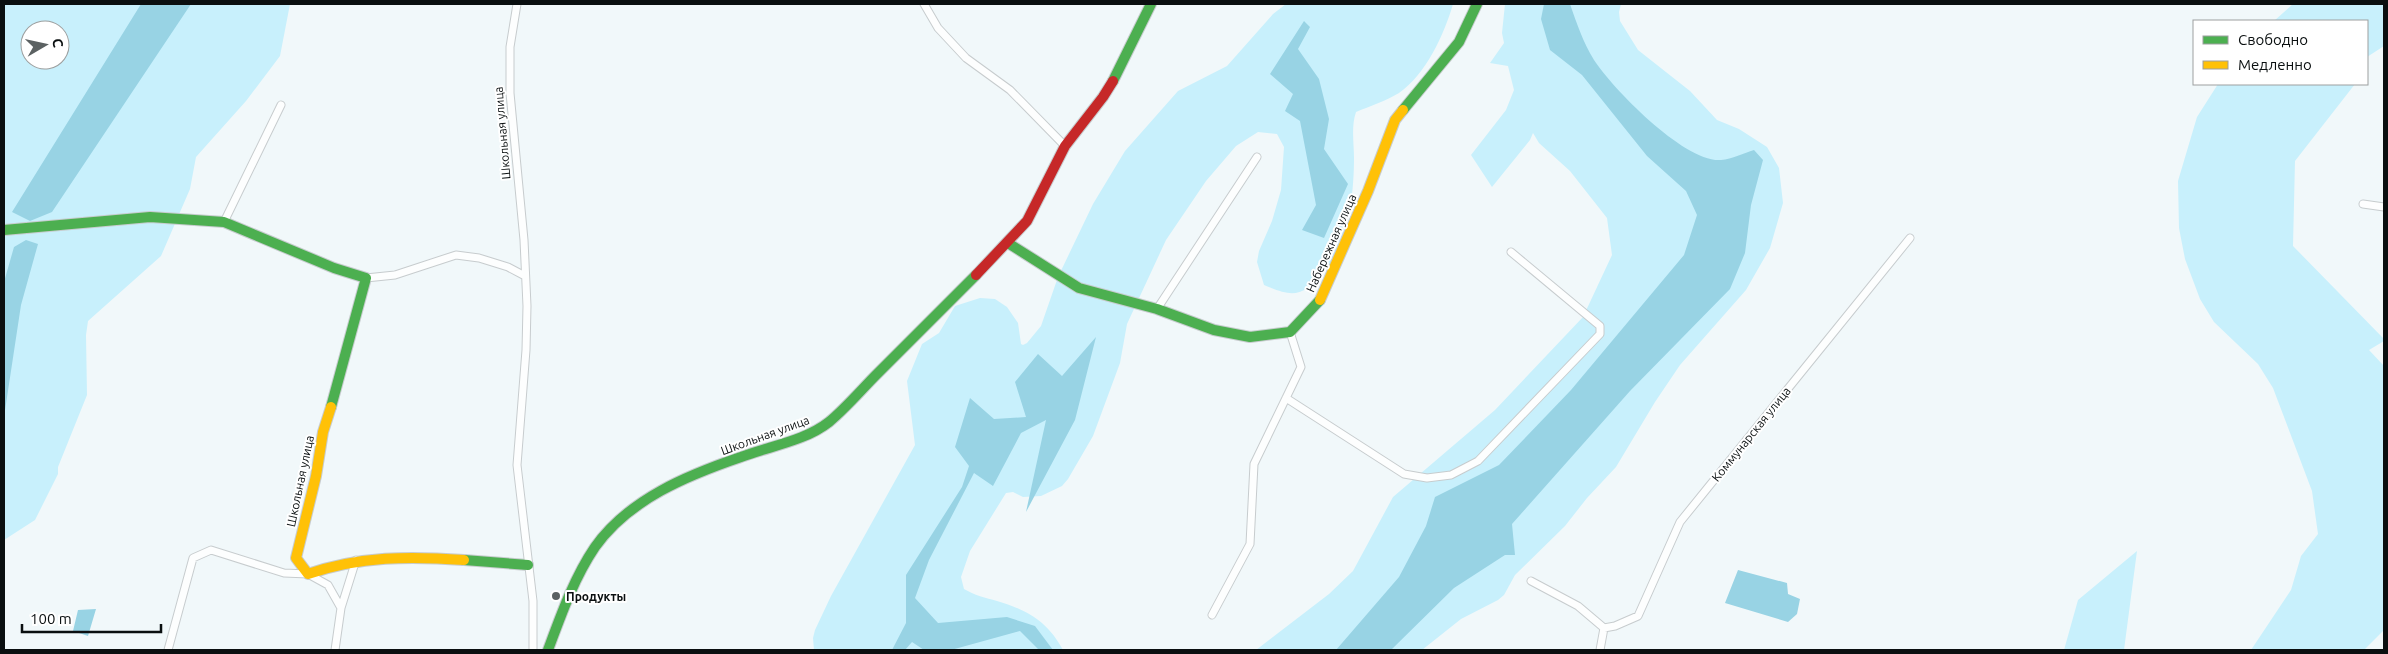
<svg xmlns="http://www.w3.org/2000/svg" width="2388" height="654" viewBox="0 0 2388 654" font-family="Ubuntu,sans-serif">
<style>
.green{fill:#c8f0fc;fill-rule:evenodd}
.water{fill:#98d3e4}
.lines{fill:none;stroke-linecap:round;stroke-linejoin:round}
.street-casing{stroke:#c7ccce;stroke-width:9}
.fast-casing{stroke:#c7ccce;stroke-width:12}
.slow-casing{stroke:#c7ccce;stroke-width:12}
.jam-casing{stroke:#c7ccce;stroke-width:12}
.street{stroke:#fdfefe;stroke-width:7}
.fast{stroke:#4caf50;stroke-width:10}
.slow{stroke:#ffc107;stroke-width:10}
.jam{stroke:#c62828;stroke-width:10}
.poi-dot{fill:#5b6162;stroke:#fff;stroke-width:2}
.labels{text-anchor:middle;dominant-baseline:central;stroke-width:4;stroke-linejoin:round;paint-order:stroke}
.street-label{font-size:12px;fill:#0a0f10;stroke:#fff}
.poi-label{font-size:12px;font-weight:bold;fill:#0a0f10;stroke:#fff;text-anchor:start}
</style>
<rect width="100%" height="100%" fill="#f1f8fa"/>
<!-- green -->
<path class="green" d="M4 4H290L280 56 246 101 196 157 190 189 161 256 88 321 86 335 87 395 58 467V474L35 520 4 540ZM30 30H60V60H30Z
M1286 4H1453C1444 35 1426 74 1399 93 1386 101 1370 106 1356 112 1351 126 1354 144 1354 158 1354 197 1348 242 1323 273 1302 298 1292 297 1264 285L1257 262 1259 251 1272 221 1281 190 1284 147 1277 134 1258 132 1236 146 1206 181 1166 240 1127 324 1120 363 1093 436 1068 479 1062 486 1041 496 1023 497 1013 492 1006 493 970 551 961 577 964 589C974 595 986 598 997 601 1028 610 1048 622 1063 650H814L813 638 815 630 831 596 915 445 907 381 922 344 939 333 955 306 980 298 995 299 1007 307 1018 323 1021 344 1023 345 1027 343 1041 326 1058 277 1093 204 1125 151 1178 91 1227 66 1273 14Z
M1505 4H1621L1619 12 1620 21 1638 50 1690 91 1717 120 1739 129 1767 147 1779 168 1783 203 1770 248 1746 290 1680 365 1655 402 1616 467 1587 498 1565 526 1515 575 1504 595 1498 600 1461 619 1422 650H1256L1329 594 1353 571 1393 497 1495 410 1583 317 1612 255 1607 218 1570 171 1539 143 1533 133 1530 140 1492 187 1471 155 1506 110 1514 90 1508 66 1490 63 1504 43 1502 33Z
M2293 4H2384V46L2367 57V21H2274Z
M2218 84H2355L2295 161 2293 246 2384 339V341L2369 350 2384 366V630L2364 650H2251L2291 590 2301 556 2318 534 2312 491 2273 388 2258 364 2214 322 2200 299 2185 259 2179 228 2178 181 2197 117Z
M2137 551 2124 650H2064L2078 600Z"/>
<!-- water -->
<path class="water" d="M141 4H191L52 212 30 221 12 212Z
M1544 4H1570C1577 24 1583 42 1594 60 1613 89 1685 163 1721 160 1732 159 1744 153 1754 150L1763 160 1751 205 1745 253 1730 289 1630 391 1512 524 1515 555H1505L1454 588 1391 650H1336L1399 577 1426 526 1435 497 1499 465 1571 390 1684 255 1697 215 1686 191 1647 156 1582 75 1550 50 1541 19Z
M1304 21 1310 27 1298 49 1319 79 1329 119 1324 149 1348 184 1324 238 1302 230 1316 205 1300 121 1285 111 1293 94 1270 74Z
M26 240 38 244 21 305 4 417V282L14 247Z
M1096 337 1075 420 1026 512 1046 420 1021 433 993 486 974 473 929 560 915 598 938 623 1007 617 1035 626 1053 650H1039L1020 631 951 650H924L912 642 905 650H892L906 623V575L962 487 969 466 955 447 970 398 994 419 1026 417 1015 382 1038 354 1062 376Z
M1738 570 1787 583 1788 594 1800 599 1797 614 1788 622 1725 603Z
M96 609 88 636 73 631 78 610Z"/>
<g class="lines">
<!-- street casing -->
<g class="street-casing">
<path id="street" d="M517 4 510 47V93L524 240 527 306 526 350 517 465 533 601V650
M924 4 938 28 966 58 1010 90 1065 146
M2363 204 2384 207
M224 222 281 105
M366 278 395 275 456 255 479 258 508 267 525 276
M1157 309 1257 157
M1286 398 1404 474 1427 478 1451 475 1478 461 1600 334V326L1511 252
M1531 581 1578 606 1604 628 1600 650
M341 608 356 560
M1212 615 1250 544 1254 464 1301 367 1290 332
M1604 628 1615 626 1638 616 1680 522 1910 238
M168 650 193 558 211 550 284 573 308 574 328 585 341 608 335 650"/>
</g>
<!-- fast casing -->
<g class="fast-casing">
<path id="fast" d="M1113 81 1151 4
M1403 110 1459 42 1477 4
M4 230 150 217 224 222 334 268 366 278 331 407
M1008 243 1079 288 1157 309 1214 330 1250 337 1290 332 1320 300
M464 560 528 565
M548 650C561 615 574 578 595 547 629 499 688 475 741 457 770 446 805 441 829 422 846 408 862 389 877 374 910 341 943 308 976 275"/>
</g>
<!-- slow casing -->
<g class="slow-casing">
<path id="slow" d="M1320 300 1368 191 1395 120 1403 110
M331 407 323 432 316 476 296 558 308 574C360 556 410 556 464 560"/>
</g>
<!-- jam casing -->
<g class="jam-casing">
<path id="jam" d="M976 275 1027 221 1065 146 1103 97 1113 81"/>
</g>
<!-- street -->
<use href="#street" class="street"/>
<!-- fast -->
<use href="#fast" class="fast"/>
<!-- slow -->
<use href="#slow" class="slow"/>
<!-- jam -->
<use href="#jam" class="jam"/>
</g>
<!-- markers -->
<circle class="poi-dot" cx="556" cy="596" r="5"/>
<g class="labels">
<!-- street labels -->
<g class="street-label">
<text transform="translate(502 133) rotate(-95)">Школьная улица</text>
<text transform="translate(1331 243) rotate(-66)">Набережная улица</text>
<text transform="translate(1751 434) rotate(-51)">Коммунарская улица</text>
<text transform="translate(765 435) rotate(-20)">Школьная улица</text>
<text transform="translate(300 481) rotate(-78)">Школьная улица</text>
</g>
<!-- poi labels -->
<g class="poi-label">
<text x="566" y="596">Продукты</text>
</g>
</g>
<!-- border -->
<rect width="2388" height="654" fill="none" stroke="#0a0f10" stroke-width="10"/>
<!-- legend -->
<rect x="2193" y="20" width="175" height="65" fill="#ffffff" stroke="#9d9f9f"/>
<rect x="2203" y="36" width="25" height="8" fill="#4caf50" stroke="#9d9f9f"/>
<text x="2238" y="45" font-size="15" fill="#0a0f10">Свободно</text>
<rect x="2203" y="61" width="25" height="8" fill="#ffc107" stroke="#9d9f9f"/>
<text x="2238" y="70" font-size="15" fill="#0a0f10">Медленно</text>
<!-- north arrow -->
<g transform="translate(45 45) rotate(81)"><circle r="24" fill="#ffffff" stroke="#9d9f9f"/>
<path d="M0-4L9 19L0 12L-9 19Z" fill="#5b6162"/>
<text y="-8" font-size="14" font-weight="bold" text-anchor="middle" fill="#0a0f10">С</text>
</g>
<!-- scale -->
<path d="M22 624v8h139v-8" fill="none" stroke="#0a0f10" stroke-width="2.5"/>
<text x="30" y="624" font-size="15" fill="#0a0f10" stroke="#ffffff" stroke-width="4" paint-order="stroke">100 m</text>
</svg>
